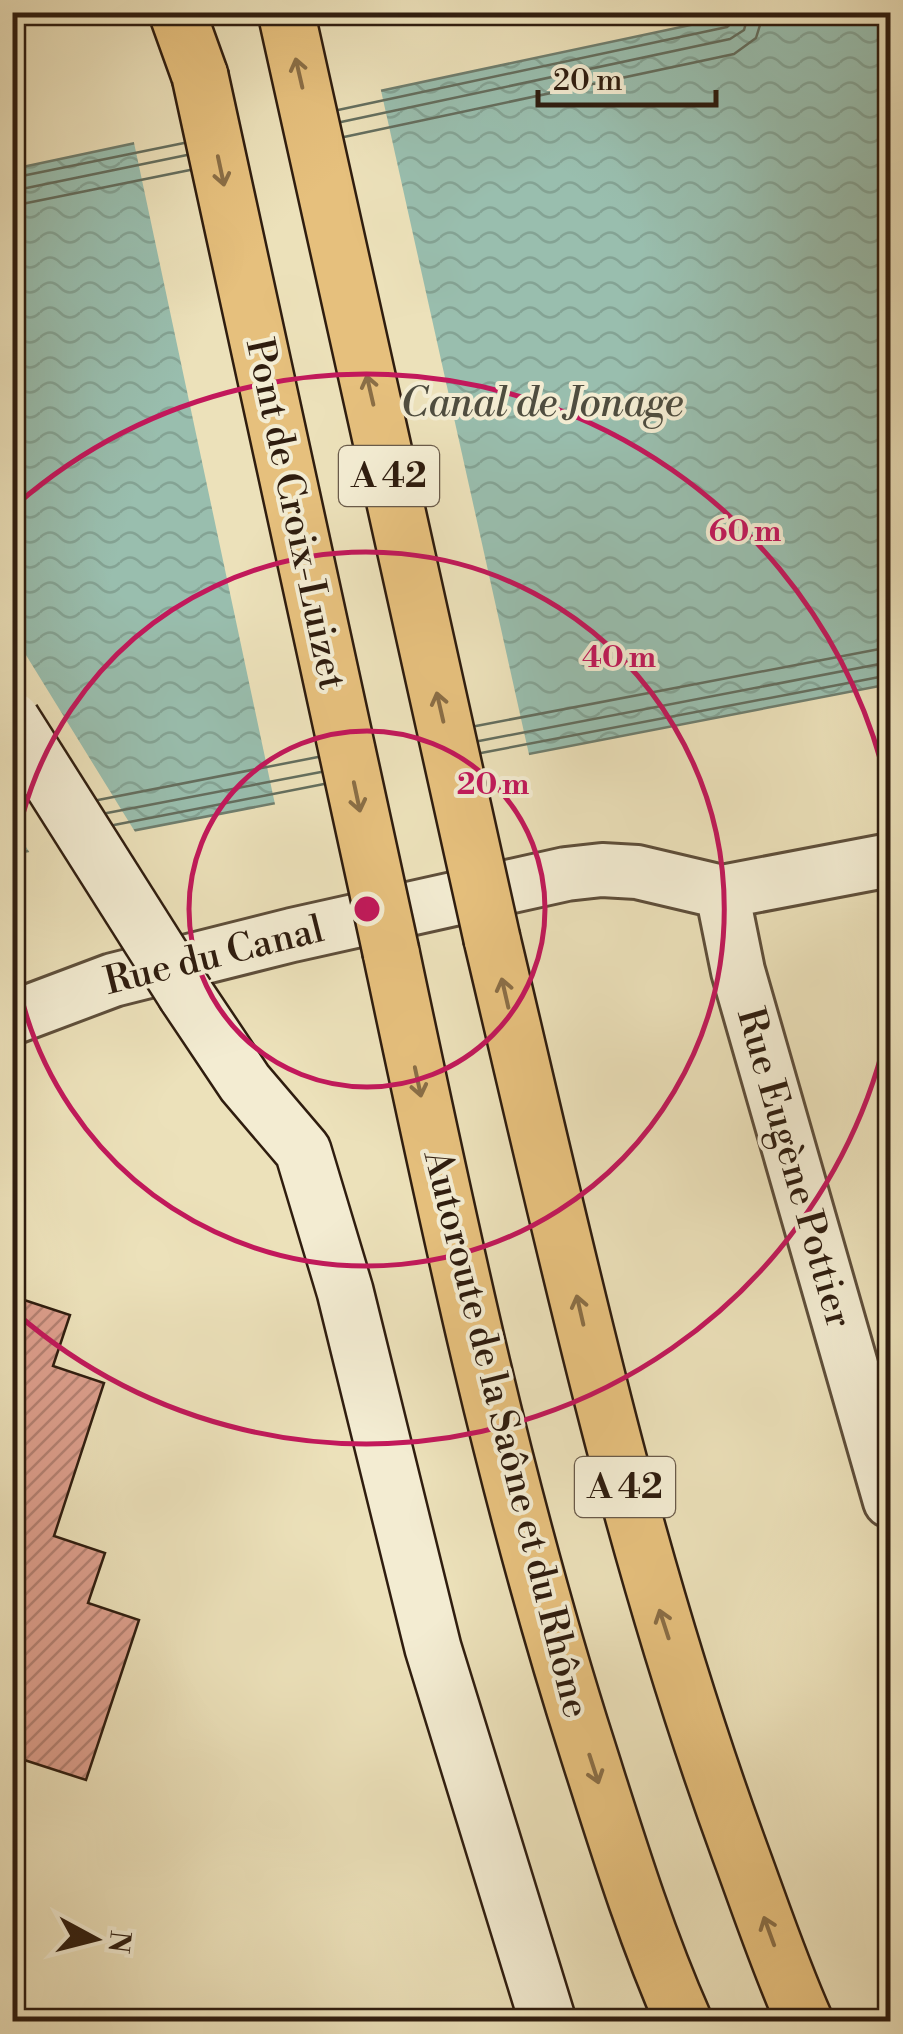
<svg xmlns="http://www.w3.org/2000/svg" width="903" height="2034" viewBox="0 0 903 2034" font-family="'Libre Bodoni',serif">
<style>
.water{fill:url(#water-waves);stroke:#6f7e6e;stroke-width:2.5}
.pier{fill:#ece1ba}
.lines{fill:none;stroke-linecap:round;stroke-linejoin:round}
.shore{stroke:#646e5e;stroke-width:2.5}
.building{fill:url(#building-hatch);stroke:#2f1d0f;stroke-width:2.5}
.street-casing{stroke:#5e4e3a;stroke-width:58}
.secondary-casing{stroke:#2f1d0f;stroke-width:60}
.highway-casing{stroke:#2f1d0f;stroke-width:60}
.street{stroke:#f3ecd2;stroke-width:52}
.secondary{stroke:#f3ecd2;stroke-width:55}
.highway{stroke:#e6c07d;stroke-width:55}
.secondary-bridge-casing{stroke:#2f1d0f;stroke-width:60;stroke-linecap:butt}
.highway-bridge-casing{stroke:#2f1d0f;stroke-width:60;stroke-linecap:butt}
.secondary-bridge{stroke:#f3ecd2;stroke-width:55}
.highway-bridge{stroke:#e6c07d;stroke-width:55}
.oneway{stroke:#8a6e46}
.ring{fill:none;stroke:#c2185b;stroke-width:5}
.labels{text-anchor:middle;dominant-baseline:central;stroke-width:8;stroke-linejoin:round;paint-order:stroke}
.shield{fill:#f3ecd2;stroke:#6a5b4a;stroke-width:2.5}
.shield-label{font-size:35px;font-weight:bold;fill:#2f1d0f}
.street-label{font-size:38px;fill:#2f1d0f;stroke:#f3ecd2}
.water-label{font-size:40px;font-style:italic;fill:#4f4d3f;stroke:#f3ecd2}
.centre{fill:#c2185b;stroke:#f3ecd2;stroke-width:5}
.ring-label{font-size:30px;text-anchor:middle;font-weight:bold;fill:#c2185b;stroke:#f3ecd2;stroke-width:8;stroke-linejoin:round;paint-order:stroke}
</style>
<defs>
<pattern id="water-waves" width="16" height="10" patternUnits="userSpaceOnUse" patternTransform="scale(2.5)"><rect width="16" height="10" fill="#99beae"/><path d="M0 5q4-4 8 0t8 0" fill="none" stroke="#84a394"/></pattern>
<pattern id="building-hatch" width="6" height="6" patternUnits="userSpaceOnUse" patternTransform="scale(2.5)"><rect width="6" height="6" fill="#dd9f8d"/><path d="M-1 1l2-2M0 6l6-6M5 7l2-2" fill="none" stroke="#b48172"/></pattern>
</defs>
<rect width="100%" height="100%" fill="#ece1ba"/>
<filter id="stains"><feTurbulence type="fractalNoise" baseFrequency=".002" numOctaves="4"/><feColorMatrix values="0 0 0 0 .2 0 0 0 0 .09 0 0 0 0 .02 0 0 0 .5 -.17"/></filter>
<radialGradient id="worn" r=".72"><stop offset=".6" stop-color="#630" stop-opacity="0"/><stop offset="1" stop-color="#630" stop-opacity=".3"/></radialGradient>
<!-- water -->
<path class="water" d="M747 13H890V684L13 854V169Z"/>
<!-- pier -->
<path class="pier" d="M380 86 530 759 276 809 133 138Z
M13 634 137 835 32 856 12 826Z"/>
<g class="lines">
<!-- shore -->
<path class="shore" d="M338 110 727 27 734 21 736 12
M341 122 730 39 744 30 749 12
M344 137 734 54 756 38 764 12
M12 178 184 143
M12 191 187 155
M12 206 190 170
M476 726 890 647
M479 741 890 662
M481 753 890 675
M98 800 318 757
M107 813 321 772
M114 825 324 784"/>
</g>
<!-- building -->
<path class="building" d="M12 1296 70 1315 53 1366 104 1383 54 1536 105 1553 88 1603 139 1620 86 1780 12 1756Z"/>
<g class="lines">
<!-- street casing -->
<g class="street-casing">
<path id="street" d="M722 892 738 971 890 1501
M12 1018 113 980 292 935 566 874 602 870 637 872 722 892 890 860"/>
</g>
<!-- secondary casing -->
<g class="secondary-casing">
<path id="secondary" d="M186 995 245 1083 303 1151 345 1291 433 1648 548 2022"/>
</g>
<!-- highway casing -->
<g class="highway-casing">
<path id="highway" d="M177 12 200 76
M492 939C565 1246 631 1555 740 1852 761 1909 780 1966 805 2022
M391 952C448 1221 504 1489 588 1751 617 1842 645 1934 684 2022"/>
</g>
<!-- street -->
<use href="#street" class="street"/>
<!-- secondary -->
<use href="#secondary" class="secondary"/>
<!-- highway -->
<use href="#highway" class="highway"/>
<!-- secondary-bridge casing -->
<g class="secondary-bridge-casing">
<path id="secondary-bridge" d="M12 720 186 995"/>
</g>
<!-- highway-bridge casing -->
<g class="highway-bridge-casing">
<path id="highway-bridge" d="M286 12 492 939
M200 76 391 952"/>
</g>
<!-- secondary-bridge -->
<use href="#secondary-bridge" class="secondary-bridge"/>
<!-- highway-bridge -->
<use href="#highway-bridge" class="highway-bridge"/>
</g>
<!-- one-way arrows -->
<defs><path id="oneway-shaft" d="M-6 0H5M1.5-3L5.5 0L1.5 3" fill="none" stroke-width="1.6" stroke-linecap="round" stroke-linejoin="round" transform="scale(2.5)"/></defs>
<g class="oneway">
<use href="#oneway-shaft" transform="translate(299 73) rotate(-103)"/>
<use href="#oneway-shaft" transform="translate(221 171) rotate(78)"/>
<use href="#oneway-shaft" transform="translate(370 390) rotate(-103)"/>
<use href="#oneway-shaft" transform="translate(440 707) rotate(-103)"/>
<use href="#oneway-shaft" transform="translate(357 797) rotate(78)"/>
<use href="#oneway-shaft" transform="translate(505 993) rotate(-103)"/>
<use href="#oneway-shaft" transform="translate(418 1082) rotate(78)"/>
<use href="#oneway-shaft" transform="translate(580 1310) rotate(-103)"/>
<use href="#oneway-shaft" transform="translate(664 1624) rotate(-108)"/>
<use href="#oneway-shaft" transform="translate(594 1769) rotate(72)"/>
<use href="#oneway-shaft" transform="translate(769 1931) rotate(-110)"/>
</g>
<!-- distance rings -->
<g class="ring">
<circle cx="367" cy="909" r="178"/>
<path d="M13 865A357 357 0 1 1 13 953"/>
<path d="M890 1020A535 535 0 0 1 16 1313M16 505A535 535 0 0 1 890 798"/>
</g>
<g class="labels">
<!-- shield labels -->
<g class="shield">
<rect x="339" y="446" width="100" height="60" rx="8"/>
<rect x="575" y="1457" width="100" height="60" rx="8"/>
</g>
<g class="shield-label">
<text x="389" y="476">A 42</text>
<text x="625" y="1487">A 42</text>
</g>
<!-- street labels -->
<g class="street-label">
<text transform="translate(295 514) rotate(78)">Pont de Croix-Luizet</text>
<text transform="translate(214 956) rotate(-14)">Rue du Canal</text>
<text transform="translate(794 1168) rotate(74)">Rue Eugène Pottier</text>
<text transform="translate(506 1434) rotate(76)">Autoroute de la Saône et du Rhône</text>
</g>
<!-- water labels -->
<g class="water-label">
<text x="542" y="404">Canal de Jonage</text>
</g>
</g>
<circle cx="367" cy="909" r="15" class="centre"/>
<g class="ring-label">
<text x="745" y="541">60 m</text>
<text x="619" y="667">40 m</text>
<text x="493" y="794">20 m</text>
</g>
<!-- margin -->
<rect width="903" height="2034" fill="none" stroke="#ece1ba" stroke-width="50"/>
<rect x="15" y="15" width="873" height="2004" fill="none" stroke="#2f1d0f" stroke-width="5"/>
<rect x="25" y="25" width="853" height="1984" fill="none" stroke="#2f1d0f" stroke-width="2.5"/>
<!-- north arrow -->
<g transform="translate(95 1939) rotate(97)" stroke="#f3ecd2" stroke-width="8" paint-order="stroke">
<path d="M0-8L18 38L0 25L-18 38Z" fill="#2f1d0f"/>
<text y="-15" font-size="28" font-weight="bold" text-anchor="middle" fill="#2f1d0f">N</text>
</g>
<!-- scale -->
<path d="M538 90v15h178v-15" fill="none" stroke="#2f1d0f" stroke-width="5"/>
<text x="553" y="90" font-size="30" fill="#2f1d0f" stroke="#f3ecd2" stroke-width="8" paint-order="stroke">20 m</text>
<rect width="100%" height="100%" filter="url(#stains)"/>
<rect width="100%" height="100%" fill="url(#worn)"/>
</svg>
